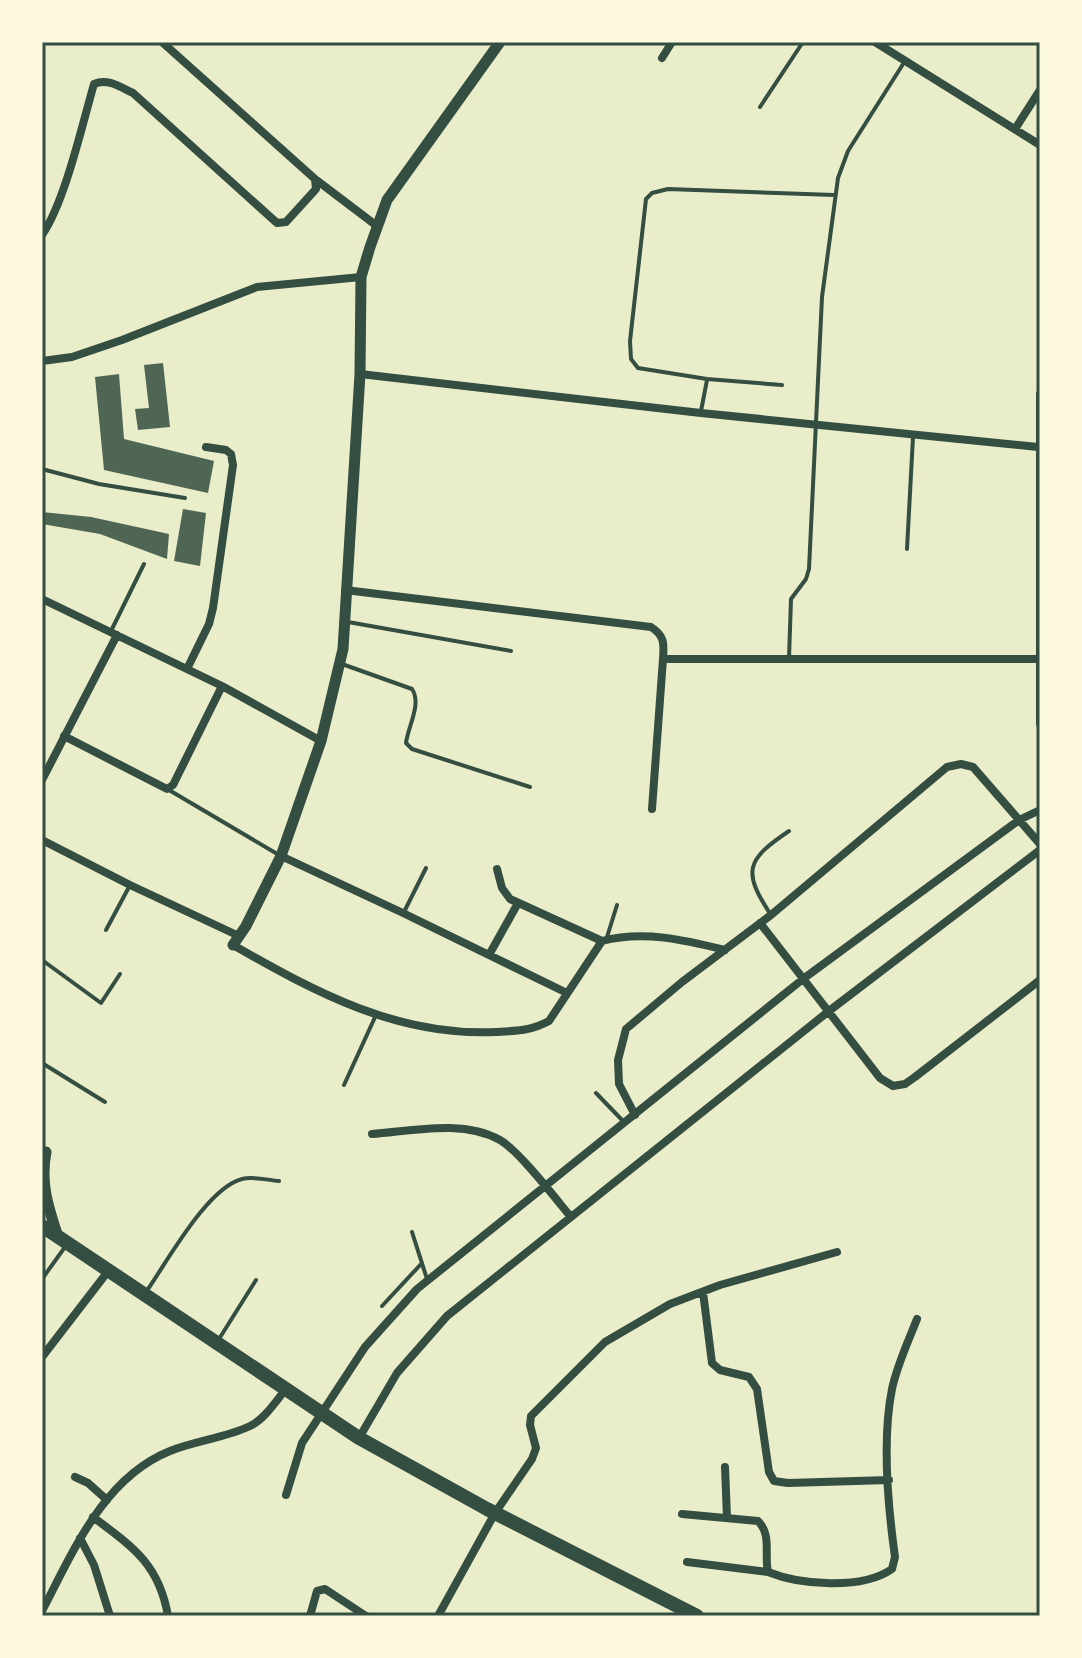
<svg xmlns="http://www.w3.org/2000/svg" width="1082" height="1658" viewBox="0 0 1082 1658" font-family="'Alegreya Sans',sans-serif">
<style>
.building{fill:#4f6655}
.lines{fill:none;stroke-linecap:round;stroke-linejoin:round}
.service{stroke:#344e41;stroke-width:4}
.minor{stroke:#344e41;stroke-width:8}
.tertiary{stroke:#344e41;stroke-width:11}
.primary{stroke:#344e41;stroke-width:14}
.neatline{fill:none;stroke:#344e41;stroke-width:3}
</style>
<rect width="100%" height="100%" fill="#e9edc9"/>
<!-- building -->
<path class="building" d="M163 363 170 427 138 430 135 409 149 408 144 365Z
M119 374 124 439 214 461 208 493 104 470 95 377Z
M183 509 206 513 200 566 174 561Z
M42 512 91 517 169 534 167 559 100 534 42 524Z"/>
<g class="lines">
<!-- service -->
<path class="service" d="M760 107 803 42
M782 385 707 379 638 368 631 359 630 341 646 199 652 193 668 189 834 195
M701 411 707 380
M42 469 99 484 185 498
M907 549 913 437
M348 622 511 651
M111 631 144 564
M789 658 791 599 806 579 809 569 822 297 838 178 848 151 905 61
M342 664 412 689C422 704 408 726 406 743L412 749 530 787
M169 790 279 855
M404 912 426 868
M771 915C742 871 746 860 789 831
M106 930 129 887
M607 937 617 905
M42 960 101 1003 120 974
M42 1063 105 1102
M344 1085 376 1015
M596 1093 623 1121
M412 1232 427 1279
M42 1279 65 1247
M146 1292C167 1262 207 1188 242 1179 253 1176 267 1180 279 1181
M382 1306 422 1263
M219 1339 256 1280"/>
<!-- minor -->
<path class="minor" d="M162 42 315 179 377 226
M875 42 1040 145
M662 58 672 42
M1015 129 1040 90
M42 235C65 202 82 125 94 84 108 78 120 87 133 93L277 223 286 222 316 189 315 179
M42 361 72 357 122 340 257 287 361 277
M360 374 701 413 1038 447
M1040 394V724
M345 590 651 627C665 636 664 644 663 659H1040
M42 599 222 686 321 741
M187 669 209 624 213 608 233 465 231 454 226 450 206 447
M64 736 167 789 173 785 222 686
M42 780 117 635
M652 809 663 659
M42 840 130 885 239 936
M281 856 403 913 567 993
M497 869 502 888 510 899 602 941
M760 923 880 1078 893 1086 905 1084 915 1077 1040 980
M233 945C315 992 398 1037 496 1032 515 1031 531 1031 549 1021L602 941C643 930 685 940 725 950
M489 955 518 903
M635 1115 619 1084 618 1060 626 1029 682 982 771 915 947 767 961 764 973 767 1040 844
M372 1134C412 1131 463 1119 500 1140 519 1151 555 1198 571 1217
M703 1292 712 1363 720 1370 749 1377 757 1389 769 1472 774 1481 788 1483 889 1480
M42 1357 109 1270
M359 1438 397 1373 447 1316 829 1011 1040 850
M725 1467 727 1518
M75 1477 88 1483 107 1500
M286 1495 302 1443 365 1347 417 1289 803 979 1019 820 1040 810
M682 1514 758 1521C772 1535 764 1554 768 1572 800 1585 862 1590 892 1569L895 1557C888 1507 882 1439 892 1389 897 1365 908 1342 917 1319
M93 1517C133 1547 159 1564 168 1616
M80 1538 94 1565 110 1616
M687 1562 768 1572
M42 1611C73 1552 103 1478 170 1451 195 1441 229 1437 252 1425 266 1417 276 1401 286 1389
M310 1616 317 1591 325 1589 366 1616
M438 1616 495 1513 532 1459 536 1448 530 1425 531 1416 605 1342 670 1304 720 1285 837 1252"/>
<!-- tertiary -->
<path class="tertiary" d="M233 945 246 926 281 856 321 741 343 649 360 374 361 277 370 247 387 200 500 42
M42 1153 46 1152C40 1183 48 1206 57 1234"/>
<!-- primary -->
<path class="primary" d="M42 1226 359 1438 487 1509 697 1616"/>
</g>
<!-- border -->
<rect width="1082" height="1658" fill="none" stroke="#fefae0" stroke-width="88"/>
<rect x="44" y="44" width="994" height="1570" class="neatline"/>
</svg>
